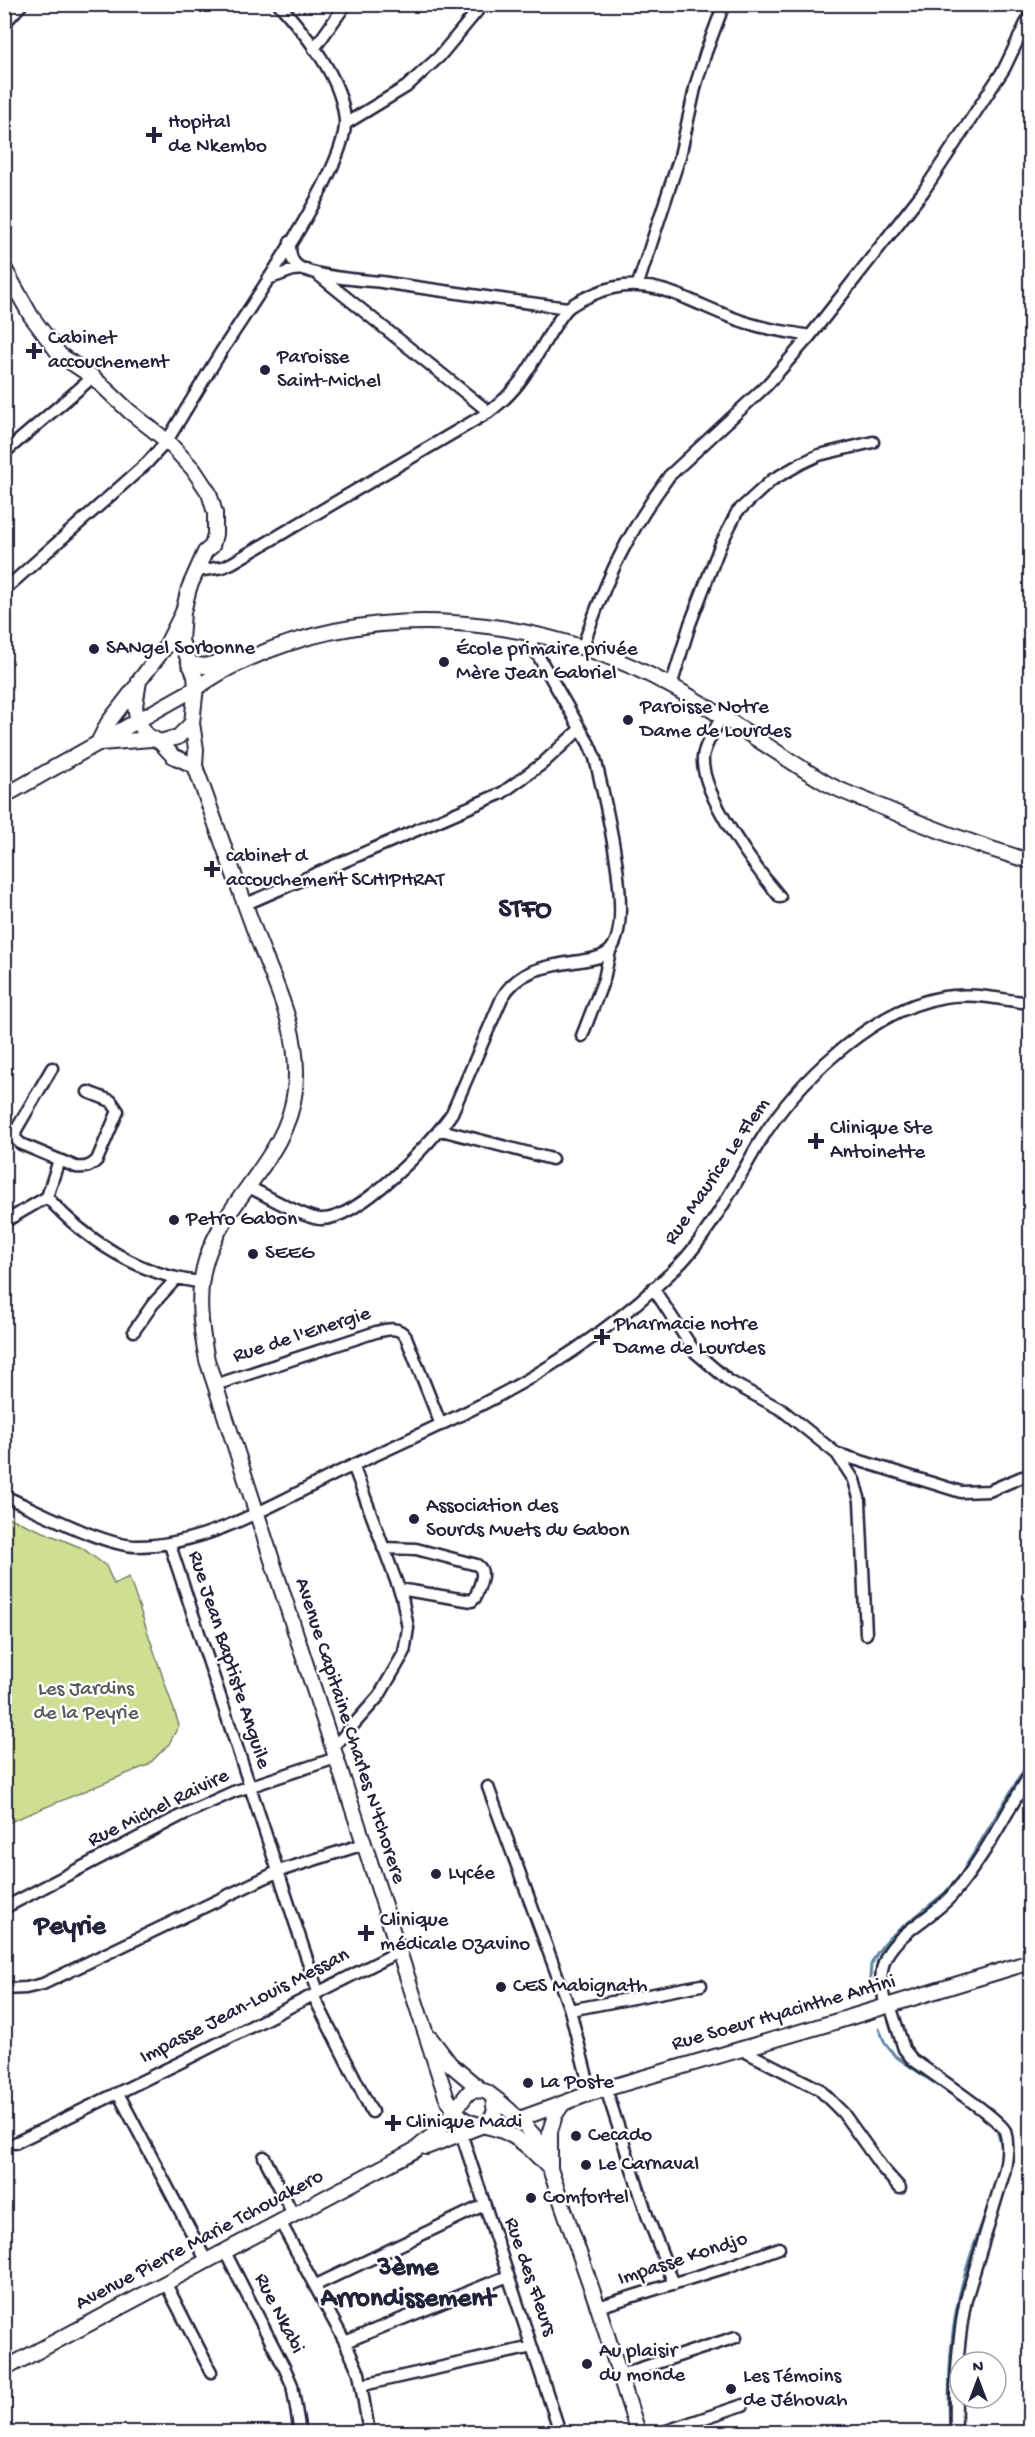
<svg xmlns="http://www.w3.org/2000/svg" width="1035" height="2437" viewBox="0 0 1035 2437" font-family="'Gochi Hand',sans-serif">
<style>
.green{fill:#cddf93;stroke:#788067;stroke-width:1.5}
.lines{fill:none;stroke-linecap:round;stroke-linejoin:round}
.stream{stroke:#5d84a1;stroke-width:3}
.minor-casing{stroke:#22223b;stroke-width:15}
.major-casing{stroke:#22223b;stroke-width:18}
.minor{stroke:#fff;stroke-width:10}
.major{stroke:#fff;stroke-width:14}
.poi-dot{fill:#22223b;stroke:#fff;stroke-width:2}
.labels{text-anchor:middle;dominant-baseline:central;stroke-width:5;stroke-linejoin:round;paint-order:stroke}
.poi-label{font-size:21px;fill:#22223b;stroke:#fff;text-anchor:start}
.street-label{font-size:21px;fill:#22223b;stroke:#fff}
.park-label{font-size:21px;fill:#555b55;stroke:#fff}
.district-label{font-size:27px;font-weight:bold;fill:#22223b;stroke:#fff}
</style>
<rect width="100%" height="100%" fill="#fff"/>
<filter id="ink" filterUnits="userSpaceOnUse"><feTurbulence type="fractalNoise" baseFrequency=".0167" numOctaves="2"/><feDisplacementMap in="SourceGraphic" scale="12" xChannelSelector="R" yChannelSelector="G"/><feConvolveMatrix kernelMatrix="1 2 1 2 8 2 1 2 1" color-interpolation-filters="sRGB"/></filter>
<g filter="url(#ink)">
<!-- green -->
<path class="green" d="M5 1516 82 1548 106 1566 114 1584 129 1577 179 1725 169 1744 148 1765 5 1824Z"/>
<g class="lines">
<!-- stream -->
<path class="stream" d="M869 1991 871 1965 877 1953 889 1938 945 1893 960 1876 1030 1760
M879 2029 885 2043 895 2056 984 2117
M996 2127 1002 2146
M950 2432C948 2392 949 2352 956 2312 963 2272 979 2231 993 2193"/>
<!-- minor casing -->
<g class="minor-casing">
<path id="minor" d="M4 24 22 4
M314 49 346 4
M345 124 406 87 439 57 483 4
M290 242C290 252 290 261 299 267 317 277 360 280 381 282 443 291 505 300 568 308
M316 273 489 412
M268 279 293 270 306 269
M638 284 680 156 696 84 706 52 724 4
M4 453 93 377
M197 571 223 567 232 563 489 412C531 381 537 347 566 310 572 303 585 298 594 294 653 268 696 309 751 324 770 330 790 332 810 336
M4 590 147 463 167 441C185 411 203 381 221 352 249 308 348 167 345 121 342 77 307 36 279 4
M583 646C606 579 627 534 669 476L767 385 810 336 923 192 1004 69 1030 15
M671 686 690 624 720 546 737 512 772 480 802 463 819 455 873 442
M723 715C716 728 705 743 703 757 700 794 756 869 780 897
M246 904 502 793 542 764 580 729
M582 1036 604 979 610 951
M52 1068 16 1130 15 1138 21 1144 76 1167C85 1168 90 1167 97 1160L118 1111 111 1101 88 1092
M441 1130 552 1159
M249 1187C265 1195 306 1219 321 1219 358 1220 432 1143 452 1113L502 998C519 968 549 966 580 961 589 959 599 959 607 953 639 931 603 793 595 758L589 744 536 652 532 644 533 633
M47 1197C85 1240 143 1277 201 1282
M47 1197 59 1160
M4 1222 47 1197
M653 1288 695 1352 729 1381 782 1410 837 1454 854 1480 860 1501 866 1634
M134 1331 153 1304 176 1279
M215 1385 376 1332C387 1329 399 1326 406 1337L441 1425
M838 1454 961 1492 989 1491 1022 1477
M4 1496C37 1510 104 1546 137 1546 206 1546 278 1502 339 1472 391 1447 445 1424 496 1397 560 1363 625 1318 677 1267 707 1238 737 1181 759 1143 796 1082 872 1009 944 997 973 992 1002 1000 1030 1003
M170 1545 318 1992
M383 1548 416 1549 477 1565C488 1572 478 1588 475 1598L472 1601 399 1589
M333 1748 379 1696 404 1653 408 1628 402 1597 353 1465
M488 1787 570 2010 591 2093
M4 1908 180 1816 233 1792 336 1758
M4 1989 26 1988 43 1984 279 1871 364 1844
M313 1995 372 2112
M890 2005 904 2049 912 2059C928 2071 1000 2119 1005 2131 1009 2144 1007 2160 1004 2173L966 2299C957 2343 955 2387 956 2432
M886 2007C882 1990 878 1974 886 1957 900 1930 934 1917 953 1894 984 1858 1006 1814 1030 1774
M570 2010 701 1985
M740 2049 819 2089 843 2113 883 2169 900 2188
M606 2089 648 2218 674 2284
M118 2093 207 2262
M461 2133 560 2432
M15 2143 183 2061 400 1951
M264 2157 294 2216
M281 2223 345 2342 359 2373 369 2432
M225 2252 285 2369 292 2385 300 2432
M166 2284 211 2372
M316 2285 484 2205
M598 2307 727 2267 779 2248
M345 2342 508 2276
M620 2375 736 2337
M363 2385 532 2347
M663 2432 743 2405"/>
</g>
<!-- major casing -->
<g class="major-casing">
<path id="major" d="M4 268 31 316 60 355 93 377 129 411 167 441 193 469 209 493 215 513V534L212 546 205 552 189 588 183 612 166 646 139 681 135 706 137 719 146 735 160 742 173 756 195 766
M183 612 181 641 195 676 196 687 192 723 196 749 195 766C214 820 234 875 254 929 273 981 302 1031 295 1090 288 1156 228 1196 207 1257 196 1290 200 1326 207 1360L446 2096C466 2134 477 2118 507 2133 524 2141 537 2155 550 2169
M189 664 205 666 238 657
M160 742 178 737 192 723
M98 743 108 723 135 688
M100 743 151 739
M4 796C68 760 132 724 196 688 209 680 221 671 235 665 374 597 540 614 673 687 724 715 771 750 821 780 838 791 859 797 877 805 927 827 978 846 1030 861
M431 2039 450 2064 481 2090
M563 2103 555 2115 550 2131V2169L598 2307 638 2432
M514 2121 591 2093 841 2020 1030 1962
M426 2147 486 2124 495 2113 493 2098
M4 2369 415 2150 438 2131 469 2092C476 2090 482 2089 488 2093 511 2109 532 2132 549 2154"/>
</g>
<!-- minor -->
<use href="#minor" class="minor"/>
<!-- major -->
<use href="#major" class="major"/>
</g>
</g>
<!-- markers -->
<g class="poi-dot">
<path d="M151 126h6v6h6v6h-6v6h-6v-6h-6v-6h6z"/>
<path d="M31 342h6v6h6v6h-6v6h-6v-6h-6v-6h6z"/>
<circle cx="265" cy="370" r="6"/>
<circle cx="94" cy="649" r="6"/>
<circle cx="444" cy="662" r="6"/>
<circle cx="628" cy="720" r="6"/>
<path d="M209 860h6v6h6v6h-6v6h-6v-6h-6v-6h6z"/>
<path d="M813 1132h6v6h6v6h-6v6h-6v-6h-6v-6h6z"/>
<circle cx="174" cy="1220" r="6"/>
<circle cx="253" cy="1254" r="6"/>
<path d="M599 1328h6v6h6v6h-6v6h-6v-6h-6v-6h6z"/>
<circle cx="414" cy="1519" r="6"/>
<circle cx="436" cy="1874" r="6"/>
<path d="M363 1924h6v6h6v6h-6v6h-6v-6h-6v-6h6z"/>
<circle cx="501" cy="1987" r="6"/>
<circle cx="528" cy="2083" r="6"/>
<path d="M390 2114h6v6h6v6h-6v6h-6v-6h-6v-6h6z"/>
<circle cx="576" cy="2136" r="6"/>
<circle cx="586" cy="2165" r="6"/>
<circle cx="531" cy="2198" r="6"/>
<circle cx="587" cy="2364" r="6"/>
<circle cx="731" cy="2389" r="6"/>
</g>
<g class="labels">
<!-- poi labels -->
<g class="poi-label">
<text x="168" y="123">Hopital<tspan x="168" dy="24">de Nkembo</tspan></text>
<text x="48" y="339">Cabinet<tspan x="48" dy="24">accouchement</tspan></text>
<text x="277" y="358">Paroisse<tspan x="277" dy="24">Saint-Michel</tspan></text>
<text x="106" y="649">SANgel Sorbonne</text>
<text x="456" y="650">École primaire privée<tspan x="456" dy="24">Mère Jean Gabriel</tspan></text>
<text x="640" y="708">Paroisse Notre<tspan x="640" dy="24">Dame de Lourdes</tspan></text>
<text x="226" y="857">cabinet d<tspan x="226" dy="24">accouchement SCHIPHRAT</tspan></text>
<text x="830" y="1129">Clinique Ste<tspan x="830" dy="24">Antoinette</tspan></text>
<text x="186" y="1220">Petro Gabon</text>
<text x="265" y="1254">SEEG</text>
<text x="614" y="1325">Pharmacie notre<tspan x="614" dy="24">Dame de Lourdes</tspan></text>
<text x="426" y="1507">Association des<tspan x="426" dy="24">Sourds Muets du Gabon</tspan></text>
<text x="448" y="1874">Lycée</text>
<text x="380" y="1921">Clinique<tspan x="380" dy="24">médicale Ozavino</tspan></text>
<text x="513" y="1987">CES Mabignath</text>
<text x="540" y="2083">La Poste</text>
<text x="406" y="2123">Clinique Madi</text>
<text x="588" y="2136">Cecado</text>
<text x="598" y="2165">Le Carnaval</text>
<text x="543" y="2198">Comfortel</text>
<text x="599" y="2352">Au plaisir<tspan x="599" dy="24">du monde</tspan></text>
<text x="743" y="2377">Les Témoins<tspan x="743" dy="24">de Jéhovah</tspan></text>
</g>
<!-- street labels -->
<g class="street-label">
<text transform="translate(718 1172) rotate(-56)">Rue Maurice Le Flem</text>
<text transform="translate(302 1336) rotate(-18)">Rue de l'Energie</text>
<text transform="translate(228 1660) rotate(72)">Rue Jean Baptiste Anguile</text>
<text transform="translate(349 1731) rotate(72)">Avenue Capitaine Charles N'tchorere</text>
<text transform="translate(159 1809) rotate(-26)">Rue Michel Raivire</text>
<text transform="translate(245 2007) rotate(-27)">Impasse Jean-Louis Messan</text>
<text transform="translate(784 2014) rotate(-16)">Rue Soeur Hyacinthe Antini</text>
<text transform="translate(200 2241) rotate(-28)">Avenue Pierre Marie Tchouakero</text>
<text transform="translate(683 2260) rotate(-18)">Impasse Kondjo</text>
<text transform="translate(529 2277) rotate(71)">Rue des Fleurs</text>
<text transform="translate(278 2314) rotate(63)">Rue Nkabi</text>
</g>
<!-- park labels -->
<g class="park-label">
<text x="86" y="1690">Les Jardins<tspan x="86" dy="24">de la Peyrie</tspan></text>
</g>
<!-- district labels -->
<g class="district-label">
<text x="525" y="911">STFO</text>
<text x="70" y="1928">Peyrie</text>
<text x="408" y="2269">3ème<tspan x="408" dy="31">Arrondissement</tspan></text>
</g>
</g>
<!-- margin -->
<rect width="1035" height="2437" fill="none" stroke="#fff" stroke-width="24"/>
<rect x="12" y="12" width="1011" height="2413" fill="none" stroke="#22223b" stroke-width="2" filter="url(#ink)"/>
<!-- north arrow -->
<g transform="translate(978 2380)"><circle r="28" fill="#ffffff" stroke="#a7a7b1" stroke-width="1.5"/>
<path d="M0-4.5L10 22L0 15L-10 22Z" fill="#22223b"/>
<text y="-9" font-size="16" font-weight="bold" text-anchor="middle" fill="#22223b">N</text>
</g>
</svg>
